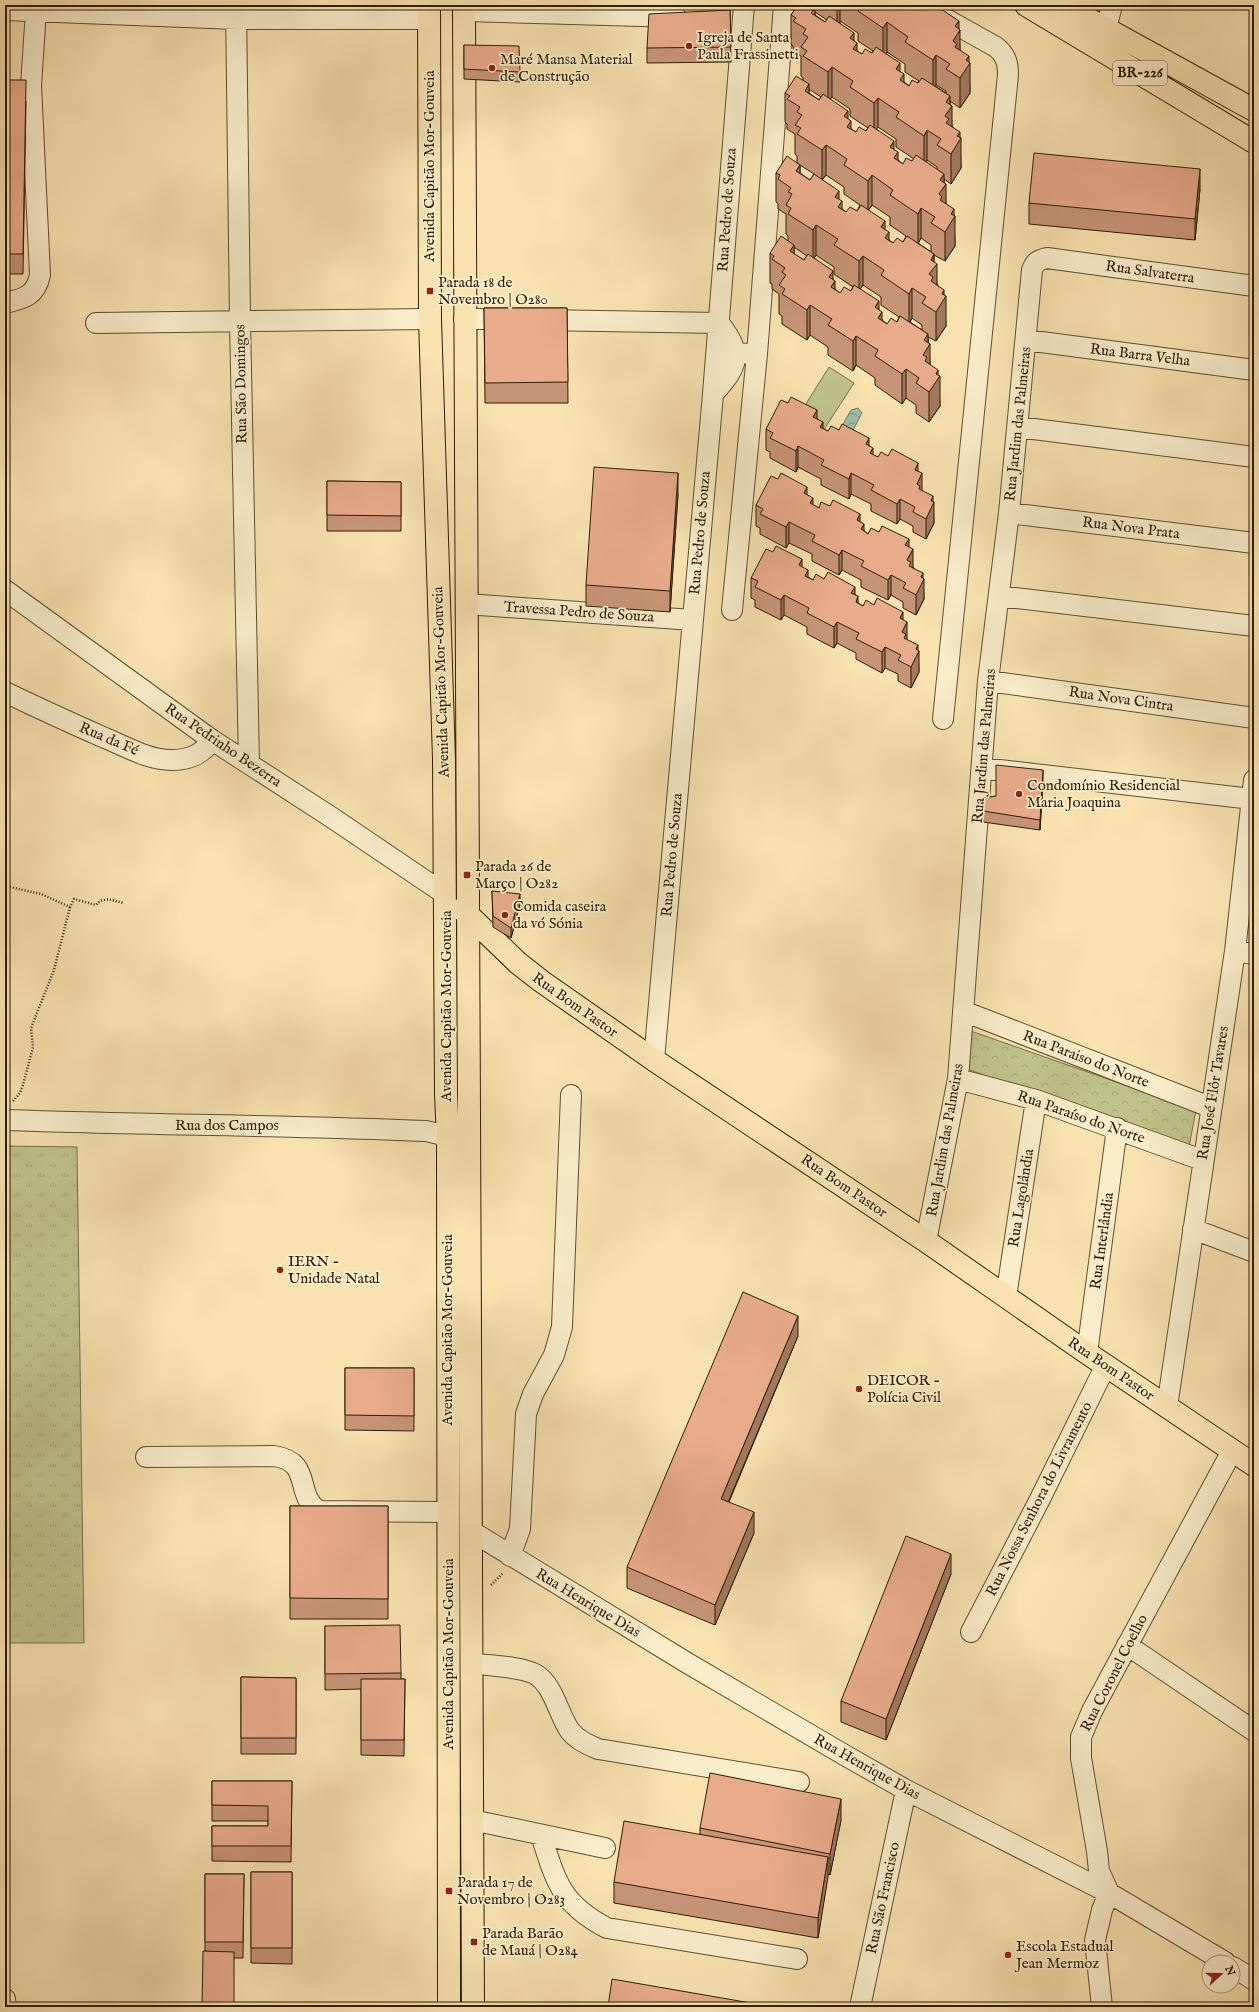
<svg xmlns="http://www.w3.org/2000/svg" width="1259" height="2012" viewBox="0 0 1259 2012" font-family="'IM FELL English',serif">
<style>
.grass{fill:url(#grass-tufts);stroke:#767048}
.park{fill:url(#park-crowns);stroke:#767048}
.pitch{fill:#bfc38a;stroke:#767048}
.water{fill:url(#water-waves);stroke:#707e67}
.lines{fill:none;stroke-linecap:round;stroke-linejoin:round}
.minor-casing{stroke:#604e30;stroke-width:22}
.major-casing{stroke:#2d1d05;stroke-width:24}
.path{stroke:#2d1d05;stroke-width:2.5;stroke-dasharray:1 2;stroke-linecap:butt}
.minor{stroke:#faedcc;stroke-width:20}
.major{stroke:#f8e3b0;stroke-width:22}
.wall{fill:#c89478;stroke:#2d1d05;fill-rule:evenodd}
.shaded-wall{fill:#a37861;stroke:#2d1d05}
.building{fill:#e9ac8b;stroke:#2d1d05}
.poi-dot{fill:#8f2418;stroke:#faedcc;stroke-width:1.5}
.labels{text-anchor:middle;dominant-baseline:central;stroke-width:3.5;stroke-linejoin:round;paint-order:stroke}
.shield{fill:#faedcc;stroke:#6a5b41;stroke-width:1}
.shield-label{font-size:14px;font-weight:bold;fill:#2d1d05}
.poi-label{font-size:15px;fill:#2d1d05;stroke:#faedcc;text-anchor:start}
.street-label{font-size:15px;fill:#2d1d05;stroke:#faedcc}
</style>
<defs>
<pattern id="grass-tufts" width="24" height="20" patternUnits="userSpaceOnUse"><rect width="24" height="20" fill="#bfc38a"/><path d="M3 7l-1-3M5 7V3M7 7l1-3M15 17l-1-3M17 17v-4M19 17l1-3" fill="none" stroke="#a4a776"/></pattern>
<pattern id="park-crowns" width="20" height="18" patternUnits="userSpaceOnUse"><rect width="20" height="18" fill="#bfc38a"/><path d="M2 6a3 3 0 1 1 6 0M12 15a3 3 0 1 1 6 0" fill="none" stroke="#a4a776"/></pattern>
<pattern id="water-waves" width="16" height="10" patternUnits="userSpaceOnUse"><rect width="16" height="10" fill="#9dbea9"/><path d="M0 5q4-4 8 0t8 0" fill="none" stroke="#809a88"/></pattern>
</defs>
<rect width="100%" height="100%" fill="#f8e3b0"/>
<filter id="stains"><feTurbulence type="fractalNoise" baseFrequency=".005" numOctaves="4"/><feColorMatrix values="0 0 0 0 .2 0 0 0 0 .09 0 0 0 0 .02 0 0 0 .5 -.17"/></filter>
<radialGradient id="worn" r=".72"><stop offset=".6" stop-color="#630" stop-opacity="0"/><stop offset="1" stop-color="#630" stop-opacity=".3"/></radialGradient>
<!-- grass -->
<path class="grass" d="M5 1146 77 1147 84 1643H5Z"/>
<!-- park -->
<path class="park" d="M968 1030 1196 1110 1189 1147 964 1068Z"/>
<!-- pitch -->
<path class="pitch" d="M829 367 854 383 823 431 799 415Z"/>
<!-- water -->
<path class="water" d="M858 408 862 413 852 432 842 426 851 410Z"/>
<g class="lines">
<!-- minor casing -->
<g class="minor-casing">
<path id="minor" d="M236 5 240 320 249 764
M921 5 996 47C1006 55 1008 63 1008 75L943 719
M5 10 236 19H429
M464 11 676 17
M1106 29 1112 5
M5 303C23 299 36 296 40 275L31 85 36 11
M464 319H510
M540 320 719 323C744 355 738 366 713 394
M96 323 430 319
M1026 340 1254 370
M736 353 757 354 784 5
M1018 427 1254 457
M1009 513 1254 543
M5 590 212 740 331 817 445 894
M999 596 1254 626
M466 604 693 620
M732 610 757 354
M988 681 1254 718
M5 692C38 708 71 723 105 738 125 746 148 760 171 760 189 760 202 755 212 740
M982 768 1252 799
M1235 951 1254 954
M963 1011 1210 1107
M654 1060 713 394 744 5
M958 1079 1036 1100 1202 1160
M5 1120C145 1125 286 1125 426 1131L439 1134 448 1140
M1193 1229 1254 1252
M926 1241 958 1079 988 681 1009 513 1032 270C1035 262 1038 260 1047 258L1254 286
M1006 1297 1036 1100
M1087 1353 1117 1128
M1167 1407 1235 951 1254 780
M146 1457 274 1456C313 1462 294 1493 318 1511L448 1512
M471 1531 689 1664 848 1757 906 1790 1109 1893 1225 1962
M510 1556 520 1529 526 1414 533 1394 554 1355 562 1327 571 1095
M971 1632 1040 1499 1106 1365
M1127 1645 1254 1731
M471 1663C489 1666 519 1666 535 1674 554 1685 558 1714 570 1731 577 1740 588 1745 598 1749L799 1782
M472 1820 605 1848
M541 1835C556 1882 561 1904 607 1928L797 1959
M1233 1967 1254 1980
M5 1999 6 2007
M860 2007 906 1790
M1102 2007 1095 1940 1102 1910 1109 1893 1099 1871 1097 1851 1081 1758V1737L1092 1711 1232 1451"/>
</g>
<!-- major casing -->
<g class="major-casing">
<path id="major" d="M429 5 430 319 444 759 446 1094 448 1140 449 2007
M464 5 473 2007
M1026 5 1254 142
M1063 5 1254 110
M462 909 518 963 541 981 654 1060 926 1241 1087 1353 1254 1465"/>
</g>
<!-- path -->
<path class="path" d="M5 898 10 887 41 894 70 907 74 899 96 905C104 896 112 900 123 903
M13 1101 20 1093 23 1085 33 1047 31 1028 54 970 70 907
M491 1585 503 1573"/>
<!-- minor -->
<use href="#minor" class="minor"/>
<!-- major -->
<use href="#major" class="major"/>
</g>
<!-- wall -->
<path class="wall" d="M798 5H913V7L917 10 959 29 960 51 969 62 970 93 960 108 950 101 952 126 960 137 961 168 951 184 944 179 946 204 954 215 955 246 945 261 934 255V263L937 284 944 295 946 326 936 341 928 337 930 364 938 375 940 406 929 422 916 413V405L906 398 902 404 875 385V378L856 365 853 371 828 355V347L810 335 807 340 782 324V316L779 314V294L772 289V284L770 283V253L788 241V236L786 234V214L778 209V204L776 202V173L797 163V156L795 154V134L787 129V124L785 122V93L803 81V78L801 76V56L793 51V46L791 44V15ZM815 12 827 20 825 22 815 15ZM840 21 858 33V41L873 51 872 53 862 54 857 51 854 41 840 23ZM887 52 905 64V72L919 81 918 83 909 86 904 82 900 72 886 53ZM936 85 946 91V93L935 86ZM809 89 821 97 819 100 809 93ZM832 97 850 109V116L868 128 866 131 856 132 851 129 848 119 830 99ZM878 127 896 139V147L914 159 912 161 903 164 898 160 894 150 876 129ZM927 160 937 167V170L926 162ZM800 165 814 174 810 180 800 173ZM826 175 844 187V194L860 205 857 211 846 212 842 209 839 199 822 180ZM872 205 890 217V225L906 236 903 242 893 243 889 240 885 230 868 210ZM921 238 931 245V252L918 243ZM794 247 807 256 804 260 794 254ZM816 255 834 267V274L853 287 851 291 840 293 835 289 833 279 814 258ZM863 285 881 297V305L899 317 897 322 887 324 882 320 879 310 860 289ZM912 318 922 325V330L910 322Z
M730 10 731 62 647 63V48Z
M464 45 520 72V82L464 79Z
M5 80 26 101 23 274H5Z
M1200 189 1195 240 1029 224V203Z
M484 308H567L568 403H485Z
M817 418 823 429 828 431 869 446 873 455 878 457 918 471 922 491 933 502 934 523 926 539 913 532V526L900 519 897 524 871 511V504L851 494 849 499 821 485V479L798 467 796 472 770 458V452L766 450V429Z
M327 481 401 482V531H327Z
M678 494 670 612 586 606V585Z
M807 495 813 505 819 508 860 522 864 531 868 534 909 547 913 567 923 578 924 599 916 615 903 608V602L891 595 888 600 861 587V580L842 570 839 575 812 561V554L789 543 786 548 760 534V528L756 526V505Z
M802 567 808 577 813 580 855 594 858 603 863 606 903 620 907 640 918 650 919 672 911 688 898 681V674L885 668 882 673 856 659V653L837 643 834 648 807 634V627L784 615 781 620 755 607V600L751 598V578Z
M1043 781 1040 830 983 822 978 810V799L996 796Z
M492 891 520 904 511 938 493 927Z
M798 1336 729 1502 754 1533 715 1625 627 1588V1567Z
M345 1368H414V1431L345 1430Z
M290 1506H388V1619H290Z
M951 1574 886 1740 841 1722V1701Z
M325 1626 401 1673V1679H405L404 1756 361 1755V1689L325 1690Z
M241 1677 296 1678V1754H241Z
M212 1781H292L291 1862 212 1861V1826H268V1821H212Z
M841 1820 830 1875 828 1874 818 1938 614 1903V1882L700 1834V1828Z
M251 1872H292V1964L251 1963Z
M205 1874H244L243 1958H234L205 1951Z"/>
<!-- shaded-wall -->
<path class="shaded-wall" d="M837 5H840V21L837 27Z
M815 7V36L811 13Z
M959 21V33L960 30V60L956 76 953 41 955 26Z
M887 22V52L883 57V28Z
M854 33V47L857 43V73L850 38Z
M936 55V85L933 90V60Z
M969 56V65L970 63V93L960 108V78L966 60Z
M900 63V79L904 74V104L896 69Z
M832 67V97L828 102V72Z
M809 84V114L805 91Z
M950 96V109L952 106V136L945 146V116L946 102Z
M878 98V127L874 133V103Z
M848 111V125L851 121V150L844 116Z
M927 130V160L924 166V136Z
M960 132V140L961 138V168L951 184V154L957 136Z
M894 141V157L898 152V182L890 147Z
M826 145V175L822 180V150Z
M800 165V194L796 171Z
M1200 169V189L1195 240V219Z
M944 174V187L946 184V214L941 229 939 194 940 180Z
M872 175V205L868 211V181Z
M839 191V205L842 201V231L835 197Z
M921 208V238L918 244V214Z
M954 209V218L955 216V246L945 261V232L951 214Z
M885 221V238L889 232V262L881 227Z
M816 225V255L813 260V230Z
M794 245V274L790 251Z
M934 254V267L937 264V294L932 309 929 274 931 260Z
M863 256V285L859 291V261Z
M833 271V285L835 281V311L829 277Z
M912 288V318L909 323V294Z
M944 290V298L946 296V326L936 341V312L942 294Z
M879 301V317L882 312V342L875 307Z
M810 305V335L807 340V310Z
M928 334V347L930 344V374L926 389 923 355 924 340Z
M856 336V365L853 371V341Z
M906 369V398L902 404V374Z
M938 370V379L940 376V406L929 422V392L936 374Z
M817 410V431L813 417Z
M823 422V442L820 427Z
M869 438V458L866 444Z
M798 446V467L796 472V451Z
M873 448V468L870 453Z
M918 463V481L922 473V494L920 506 915 470Z
M678 473V494L670 612V591Z
M851 473V494L849 499V479Z
M807 487V507L804 493Z
M933 496V505L934 502V523L926 539V519L931 501Z
M813 498V518L810 503Z
M900 499V519L897 524V504Z
M860 514V534L857 520Z
M789 522V543L786 548V527Z
M864 524V544L861 529Z
M909 539V557L913 549V570L909 586 905 545Z
M842 550V570L839 575V555Z
M802 559V580L799 565Z
M808 570V590L805 576Z
M923 573V581L924 579V599L916 615V595L921 577Z
M891 575V595L888 600V580Z
M855 587V607L851 593Z
M784 595V615L781 620V600Z
M858 596V617L856 602Z
M903 612V630L907 622V642L906 655 900 618Z
M837 622V643L834 648V627Z
M918 645V654L919 651V672L911 688V667L916 649Z
M885 647V668L882 673V652Z
M1043 770V781L1040 830V820Z
M520 894V904L511 938V928Z
M798 1316V1336L721 1519V1499Z
M754 1512V1533L715 1625V1605Z
M951 1554V1574L886 1740V1719Z
M841 1799V1820L830 1875V1854Z
M828 1857V1877L818 1938V1918Z"/>
<!-- building -->
<path class="building" d="M798 5H812L815 7 811 13 825 22 829 16 854 33 850 38 857 43 853 49 862 54 865 49 872 53 876 47 900 63 896 69 904 74 900 80 909 86 912 80 918 83 922 78 950 96 946 102 952 106 945 116 949 119 946 123 960 132 957 136 961 138 951 154 937 145 941 139 927 130 924 136 896 117 899 112 878 98 874 103 850 87 853 81 832 67 828 72 803 56 807 51 801 47 808 37 803 34 806 29 793 21 796 18 791 15Z
M861 5H909L917 10 921 5 927 8 929 5H935L959 21 955 26 960 30 953 41 957 44 955 47 969 56 966 60 970 63 960 78 946 69 950 64 936 55 933 60 905 42 908 37 887 22 883 28 858 11 862 6Z
M730 10 731 47 647 48 649 14Z
M464 45 519 46 520 72 464 69Z
M796 76 809 84 805 91 819 100 823 94 848 111 844 116 851 121 847 127 856 132 859 127 866 131 870 125 894 141 890 147 898 152 894 158 903 164 906 158 912 161 916 155 944 174 940 180 946 184 939 194 942 197 940 200 954 209 951 214 955 216 945 232 931 223 935 217 921 208 918 214 890 195 893 190 872 175 868 181 844 165 847 159 826 145 822 150 797 134 801 128 795 125 802 115 797 112 800 107 787 99 790 96 785 93Z
M5 80H26L23 254H5Z
M1034 153 1200 169 1195 219 1029 203Z
M787 156 800 165 796 171 810 180 814 174 839 191 835 197 842 201 838 207 846 212 850 207 857 211 861 205 885 221 881 227 889 232 885 238 893 243 897 238 903 242 907 236 934 254 931 260 937 264 929 274 933 277 931 281 944 290 942 294 946 296 936 312 922 303 926 297 912 288 909 294 881 275 884 270 863 256 859 261 834 245 838 239 816 225 813 230 788 214 791 208 786 205 792 194 788 192 791 188 778 179 780 175 776 173Z
M781 236 794 245 790 251 804 260 808 254 833 271 829 277 835 281 831 287 840 293 844 287 851 291 854 285 879 301 875 307 882 312 878 318 887 324 891 318 897 322 900 316 928 334 924 340 930 344 923 355 927 357 925 361 938 370 936 374 940 376 929 392 916 383 919 378 906 369 902 374 875 356 878 350 856 336 853 341 828 325 832 319 810 305 807 310 782 294 785 289 779 285 786 275 782 272 785 268 772 259 774 256 770 253Z
M484 308H567L568 382 485 383Z
M791 397 817 410 813 417 823 422 820 427 828 431 831 426 839 430 842 424 869 438 866 444 873 448 870 453 878 457 881 452 888 456 892 449 918 463 915 470 922 473 917 484 920 486 919 489 933 496 931 501 934 502 926 519 913 512 915 507 900 499 897 504 871 490 874 485 851 473 849 479 821 465 824 460 798 446 796 451 770 438 773 433 766 429 781 400 788 403Z
M594 467 678 473 670 591 586 585Z
M781 473 807 487 804 493 813 498 810 503 819 508 821 502 830 506 833 500 860 514 857 520 864 524 861 529 868 534 871 528 879 532 882 526 909 539 905 545 913 549 907 560 911 562 909 566 923 573 921 577 924 579 916 595 903 588 906 583 891 575 888 580 861 566 864 561 842 550 839 555 812 541 815 535 789 522 786 527 760 514 763 509 756 505 771 476 778 479Z
M327 481 401 482V516L327 515Z
M776 546 802 559 799 565 808 570 805 576 813 580 816 574 824 579 828 572 855 587 851 593 858 596 856 602 863 606 866 600 874 605 877 598 903 612 900 618 907 622 902 632 906 634 904 638 918 645 916 649 919 651 911 667 898 660 901 655 885 647 882 652 856 639 859 633 837 622 834 627 807 613 809 608 784 595 781 600 755 587 758 581 751 578 766 549 773 552Z
M996 765 1043 770 1040 820 983 811 978 799 996 796Z
M492 891 520 894 511 928 493 916Z
M743 1292 798 1316 721 1499 754 1512 715 1605 627 1567Z
M345 1368H414V1416L345 1415Z
M290 1506H388V1599L290 1598Z
M906 1536 951 1554 886 1719 841 1701Z
M400 1625 401 1673 325 1674V1626Z
M241 1677 296 1678V1738H241Z
M361 1679H405L404 1740H361Z
M710 1773 841 1799 830 1854 700 1828Z
M212 1781H292L291 1846H212V1826H268V1806L212 1805Z
M624 1821 828 1857 818 1918 614 1882Z
M251 1872H292V1948H251Z
M205 1874H244L243 1942H205Z
M203 1951 234 1952V2007H202Z
M612 1979 774 2007H608Z"/>
<!-- markers -->
<g class="poi-dot">
<circle cx="689" cy="46" r="4"/>
<circle cx="492" cy="68" r="4"/>
<rect x="426" y="287" width="8" height="8" rx="2"/>
<circle cx="1019" cy="794" r="4"/>
<rect x="463" y="871" width="8" height="8" rx="2"/>
<circle cx="505" cy="915" r="4"/>
<circle cx="280" cy="1270" r="4"/>
<circle cx="859" cy="1389" r="4"/>
<rect x="445" y="1887" width="8" height="8" rx="2"/>
<rect x="470" y="1938" width="8" height="8" rx="2"/>
<circle cx="1008" cy="1955" r="4"/>
</g>
<g class="labels">
<!-- shield labels -->
<rect class="shield" x="1113" y="61" width="54" height="24" rx="3"/>
<g class="shield-label">
<text x="1140" y="73">BR-226</text>
</g>
<!-- poi labels -->
<g class="poi-label">
<text x="697" y="37">Igreja de Santa<tspan x="697" dy="17">Paula Frassinetti</tspan></text>
<text x="500" y="59">Maré Mansa Material<tspan x="500" dy="17">de Construção</tspan></text>
<text x="438" y="282">Parada 18 de<tspan x="438" dy="17">Novembro | O280</tspan></text>
<text x="1027" y="785">Condomínio Residencial<tspan x="1027" dy="17">Maria Joaquina</tspan></text>
<text x="475" y="866">Parada 26 de<tspan x="475" dy="17">Março | O282</tspan></text>
<text x="513" y="906">Comida caseira<tspan x="513" dy="17">da vó Sónia</tspan></text>
<text x="288" y="1261">IERN -<tspan x="288" dy="17">Unidade Natal</tspan></text>
<text x="867" y="1380">DEICOR -<tspan x="867" dy="17">Polícia Civil</tspan></text>
<text x="457" y="1882">Parada 17 de<tspan x="457" dy="17">Novembro | O283</tspan></text>
<text x="482" y="1933">Parada Barão<tspan x="482" dy="17">de Mauá | O284</tspan></text>
<text x="1016" y="1946">Escola Estadual<tspan x="1016" dy="17">Jean Mermoz</tspan></text>
</g>
<!-- street labels -->
<g class="street-label">
<text transform="translate(429 166) rotate(-90)">Avenida Capitão Mor-Gouveia</text>
<text transform="translate(727 210) rotate(-86)">Rua Pedro de Souza</text>
<text transform="translate(1150 272) rotate(8)">Rua Salvaterra</text>
<text transform="translate(1140 355) rotate(7)">Rua Barra Velha</text>
<text transform="translate(241 384) rotate(-91)">Rua São Domingos</text>
<text transform="translate(1018 424) rotate(-84)">Rua Jardim das Palmeiras</text>
<text transform="translate(1131 528) rotate(7)">Rua Nova Prata</text>
<text transform="translate(700 533) rotate(-85)">Rua Pedro de Souza</text>
<text transform="translate(579 612) rotate(4)">Travessa Pedro de Souza</text>
<text transform="translate(441 682) rotate(-92)">Avenida Capitão Mor-Gouveia</text>
<text transform="translate(1121 699) rotate(8)">Rua Nova Cintra</text>
<text transform="translate(109 739) rotate(23)">Rua da Fé</text>
<text transform="translate(223 745) rotate(34)">Rua Pedrinho Bezerra</text>
<text transform="translate(984 746) rotate(-85)">Rua Jardim das Palmeiras</text>
<text transform="translate(672 855) rotate(-85)">Rua Pedro de Souza</text>
<text transform="translate(575 1005) rotate(35)">Rua Bom Pastor</text>
<text transform="translate(446 1006) rotate(-90)">Avenida Capitão Mor-Gouveia</text>
<text transform="translate(1086 1059) rotate(21)">Rua Paraiso do Norte</text>
<text transform="translate(1213 1093) rotate(-81)">Rua José Flôr Tavares</text>
<text transform="translate(1081 1117) rotate(19)">Rua Paraíso do Norte</text>
<text x="227" y="1125">Rua dos Campos</text>
<text transform="translate(945 1140) rotate(-80)">Rua Jardim das Palmeiras</text>
<text transform="translate(844 1186) rotate(34)">Rua Bom Pastor</text>
<text transform="translate(1021 1198) rotate(-81)">Rua Lagolândia</text>
<text transform="translate(1102 1241) rotate(-82)">Rua Interlândia</text>
<text transform="translate(447 1330) rotate(-90)">Avenida Capitão Mor-Gouveia</text>
<text transform="translate(1111 1369) rotate(34)">Rua Bom Pastor</text>
<text transform="translate(1039 1499) rotate(-63)">Rua Nossa Senhora do Livramento</text>
<text transform="translate(588 1603) rotate(31)">Rua Henrique Dias</text>
<text transform="translate(448 1654) rotate(-90)">Avenida Capitão Mor-Gouveia</text>
<text transform="translate(1114 1673) rotate(-63)">Rua Coronel Coelho</text>
<text transform="translate(867 1767) rotate(29)">Rua Henrique Dias</text>
<text transform="translate(883 1898) rotate(-78)">Rua São Francisco</text>
</g>
</g>
<!-- margin -->
<rect width="1259" height="2012" fill="none" stroke="#f8e3b0" stroke-width="20"/>
<rect x="6" y="6" width="1247" height="2000" fill="none" stroke="#2d1d05" stroke-width="2"/>
<rect x="10" y="10" width="1239" height="1992" fill="none" stroke="#2d1d05"/>
<!-- north arrow -->
<g transform="translate(1221 1974) rotate(69)"><circle r="19" fill="#faedcc" stroke="#a89a7c"/>
<path d="M0-3L7 15L0 10L-7 15Z" fill="#8f2418"/>
<text y="-6" font-size="11" font-weight="bold" text-anchor="middle" fill="#2d1d05">N</text>
</g>
<rect width="100%" height="100%" filter="url(#stains)"/>
<rect width="100%" height="100%" fill="url(#worn)"/>
</svg>
